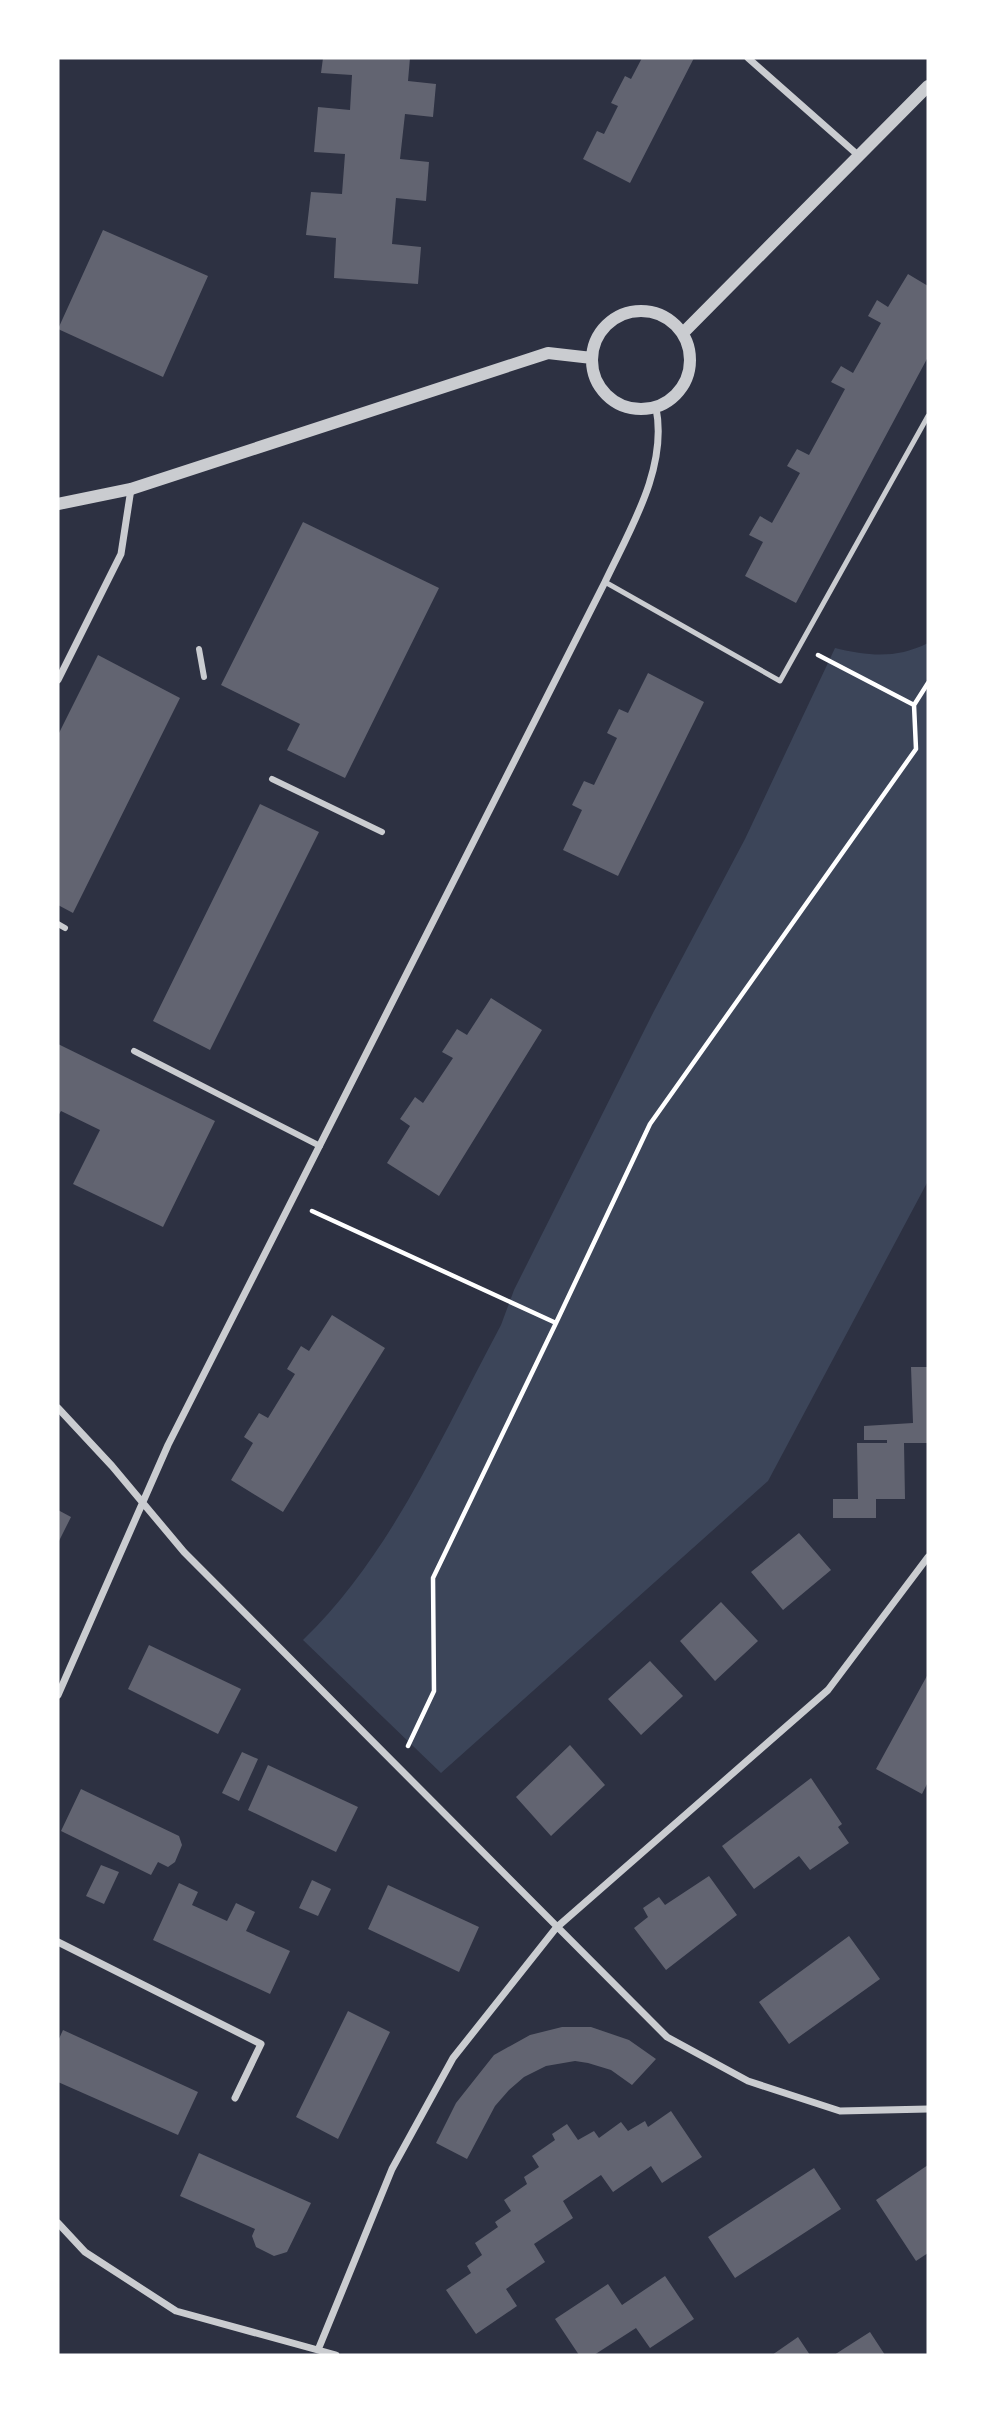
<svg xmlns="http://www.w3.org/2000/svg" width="986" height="2413" viewBox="0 0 986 2413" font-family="Literata,serif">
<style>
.green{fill:#3c4559}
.building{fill:#626471}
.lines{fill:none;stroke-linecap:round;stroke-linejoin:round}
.path{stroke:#fff;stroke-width:4.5}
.service{stroke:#caccd0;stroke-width:5}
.pedestrian{stroke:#caccd0;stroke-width:6}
.minor{stroke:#caccd0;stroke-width:7}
.tertiary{stroke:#caccd0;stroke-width:12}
</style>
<rect width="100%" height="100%" fill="#2d3142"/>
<!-- green -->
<path class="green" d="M928 643V1181L768 1481 441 1773 303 1640C392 1554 443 1433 501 1325L514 1290 654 1011 745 839 835 648C869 656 896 659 928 643Z"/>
<!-- building -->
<path class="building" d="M323 58H410L408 81 436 84 433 117 405 114 400 159 429 162 426 201 396 198 392 244 421 247 418 284 334 278 336 238 306 235 311 192 342 194 345 154 314 152 318 107 350 110 352 75 321 73Z
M642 58H694L630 183 583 159 597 131 604 134 618 106 611 103 625 76 631 79Z
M103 230 208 276 163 377 58 329Z
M908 274 928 286V357L796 603 745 576 763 542 749 535 760 516 772 523 800 473 787 466 797 449 809 455 845 389 831 382 841 366 853 373 881 323 868 316 877 300 888 307Z
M303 522 439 588 345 778 287 750 300 724 221 685Z
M98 655 180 698 73 913 58 905V735Z
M648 673 704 702 618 876 563 850 582 810 572 805 584 781 594 785 617 738 607 733 619 709 628 713Z
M260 804 319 832 210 1050 153 1021Z
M491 998 542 1030 439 1196 387 1163 410 1126 400 1119 415 1097 423 1103 453 1058 442 1052 457 1029 467 1035Z
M58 1044 215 1121 163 1227 73 1184 100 1130 61 1111 58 1116Z
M332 1315 385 1348 283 1512 231 1480 253 1443 244 1437 259 1413 268 1418 295 1374 287 1369 301 1346 309 1351Z
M911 1367H928V1422L927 1443H904L905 1499H876V1518H833V1499H858L857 1443H887V1440H864V1426L913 1423Z
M58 1510 71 1517 58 1543Z
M799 1533 831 1570 783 1610 751 1572Z
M721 1602 758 1641 715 1681 680 1641Z
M149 1645 241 1689 218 1734 128 1689Z
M650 1661 683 1696 641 1735 608 1699Z
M928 1674V1782L922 1794 876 1769Z
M570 1745 605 1785 551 1836 516 1797Z
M242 1752 258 1759 239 1801 222 1793Z
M268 1765 358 1807 336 1852 248 1810Z
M811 1778 842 1824 838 1827 849 1843 810 1870 799 1856 754 1889 722 1846Z
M81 1789 179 1836 182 1845 175 1862 168 1867 158 1862 151 1875 61 1831Z
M101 1865 119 1872 104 1904 86 1896Z
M709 1876 737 1915 666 1970 634 1928 648 1917 643 1908 659 1897 665 1905Z
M312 1880 331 1889 318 1916 299 1908Z
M179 1883 198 1892 192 1905 227 1921 236 1903 255 1912 246 1931 290 1951 270 1994 153 1940Z
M388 1885 479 1927 459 1972 368 1929Z
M849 1936 880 1979 789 2044 759 2002Z
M348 2011 390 2032 338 2139 296 2117Z
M562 2027H591L629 2040 656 2059 632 2085 611 2070 588 2063 575 2061 546 2066 524 2077 509 2090 495 2106 467 2159 436 2143 456 2103 494 2055 530 2035Z
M63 2030 198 2092 178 2135 58 2082V2041Z
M671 2111 702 2157 662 2183 651 2166 613 2192 601 2175 563 2201 573 2218 534 2244 545 2262 506 2289 517 2306 476 2334 446 2290 471 2273 467 2266 482 2255 475 2243 498 2227 495 2222 511 2211 504 2200 527 2184 524 2177 539 2167 532 2156 555 2140 552 2134 567 2124 578 2140 594 2131 599 2138 621 2122 628 2131 645 2121 648 2127Z
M199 2153 311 2203 287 2252 274 2256 256 2247 252 2236 255 2229 180 2196Z
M928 2165V2253L916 2261 876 2200Z
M814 2168 841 2209 735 2278 708 2237Z
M665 2276 694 2319 650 2348 636 2328 594 2355H579L555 2319 608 2284 622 2305Z
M870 2332 885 2355H834Z
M798 2337 810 2355H772Z"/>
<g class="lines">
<!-- path -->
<path class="path" d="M914 705 928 683
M312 1211 556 1323 650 1124 916 749 914 705 818 655
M408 1746 434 1691 433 1578 556 1323"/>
<!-- service -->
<path class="service" d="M605 582 780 681 928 416"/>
<!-- pedestrian -->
<path class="pedestrian" d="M199 649 204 677
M272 779 382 832
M58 924 65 928
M134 1051 320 1146"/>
<!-- minor -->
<path class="minor" d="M748 58 859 156
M58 680 121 554 131 489
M58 1408 112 1466 184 1552 667 2037 748 2081 840 2111 928 2109
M58 1695 168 1445 605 582C630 529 668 468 656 408
M58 1942 261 2044 235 2098
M58 2223 85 2252 176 2311 336 2355
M318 2350 392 2169 453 2058 556 1928 828 1690 928 1557"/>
<!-- tertiary -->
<path class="tertiary" d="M592 360a49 49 0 1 1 98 0a49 49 0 1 1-98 0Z
M683 333 928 86
M58 504 131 489 548 353 592 358"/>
</g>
<!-- border -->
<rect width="986" height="2413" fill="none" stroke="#ffffff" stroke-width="119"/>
</svg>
